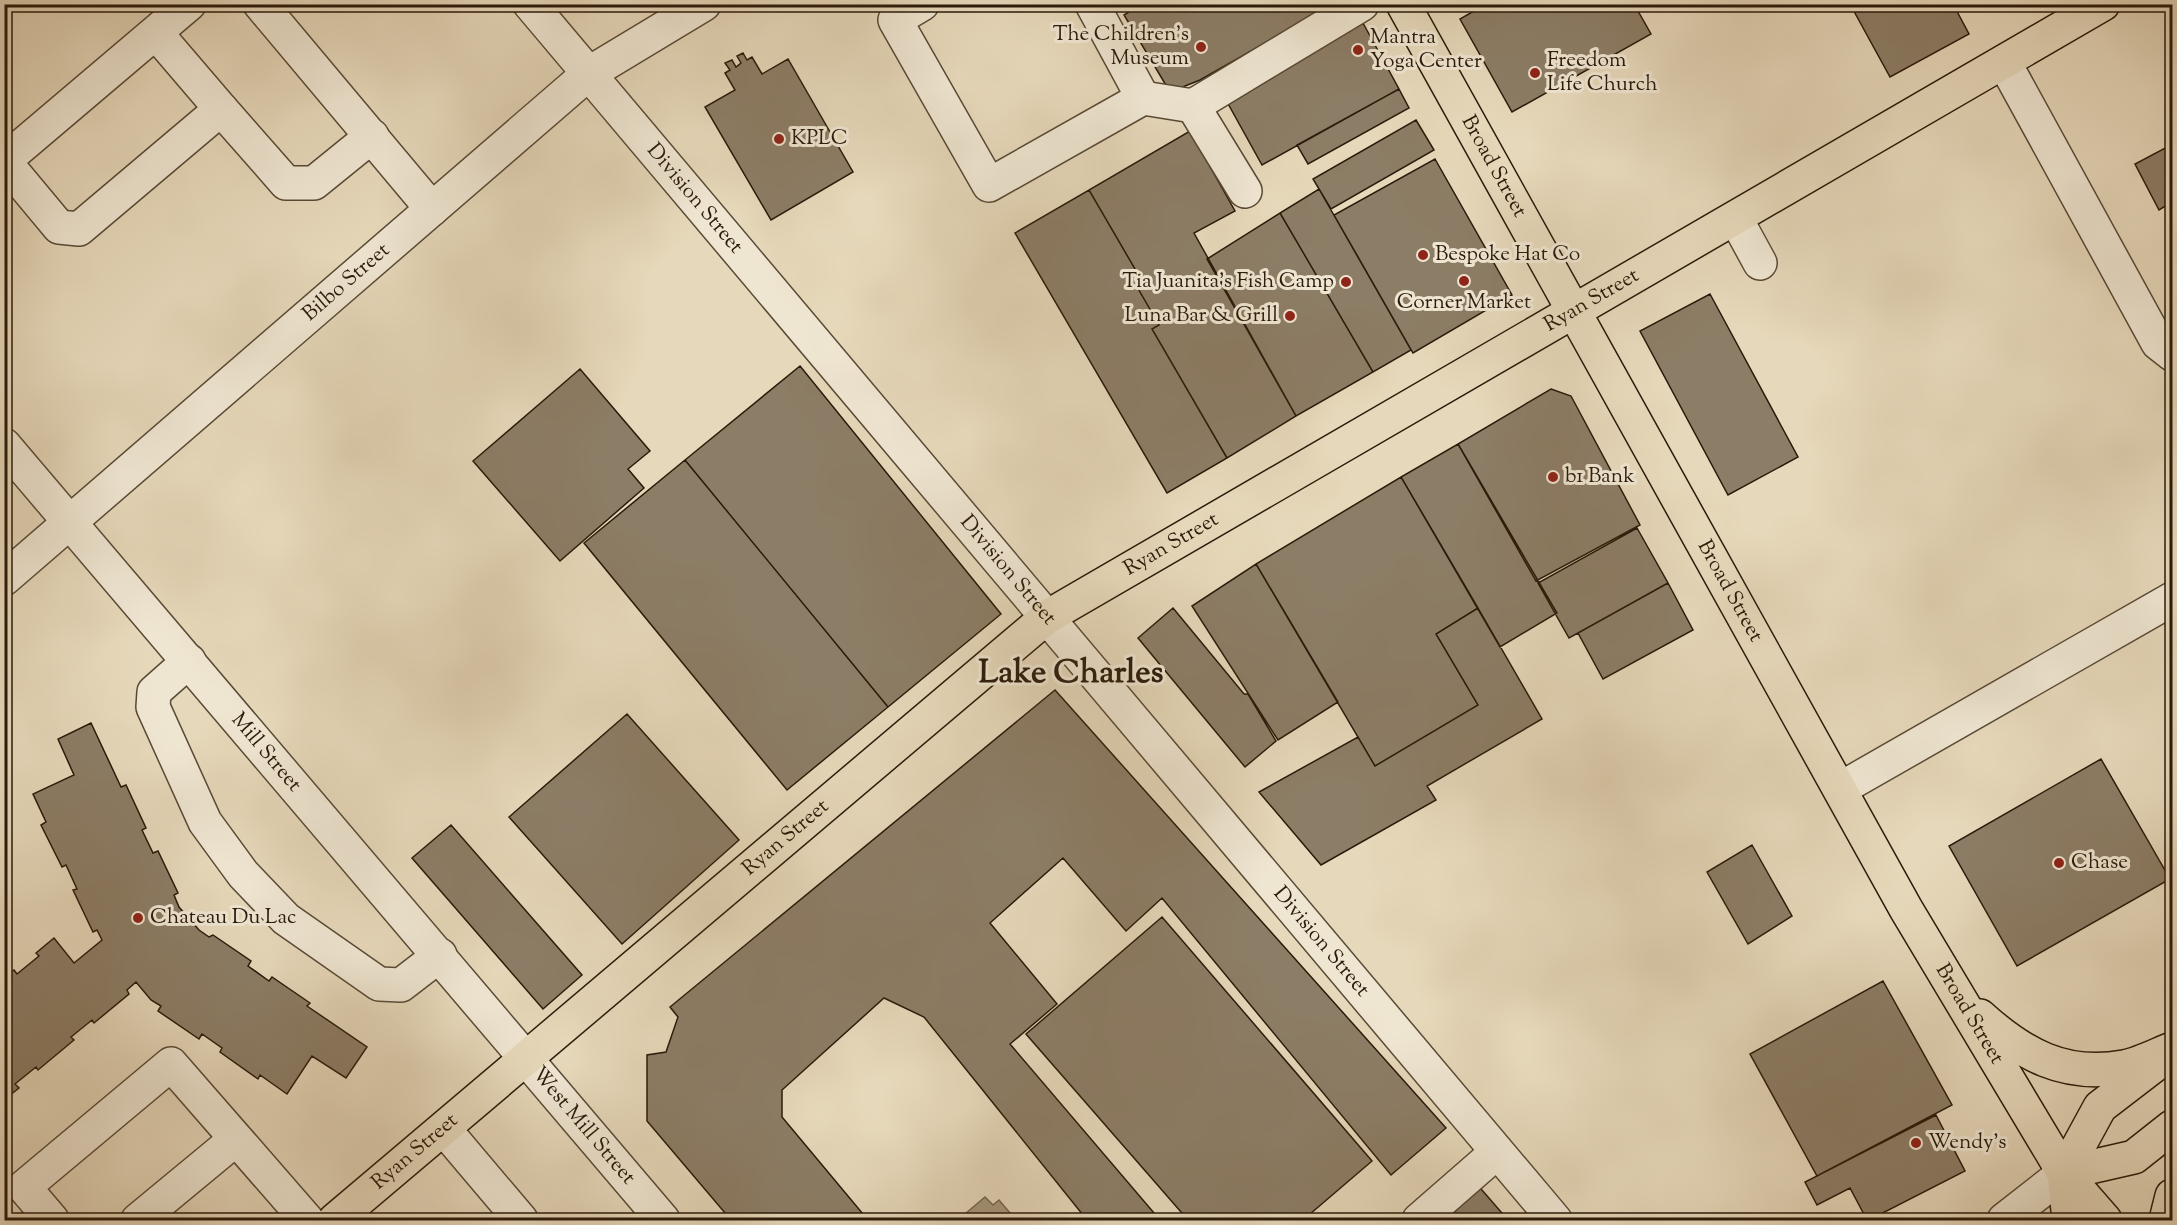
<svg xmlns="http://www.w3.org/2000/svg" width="2177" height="1225" viewBox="0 0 2177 1225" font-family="'Sorts Mill Goudy',serif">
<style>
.water{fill:#a6977e;stroke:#746550;stroke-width:1.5}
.building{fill:#8c7d66;stroke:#2a1a0a;stroke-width:1.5}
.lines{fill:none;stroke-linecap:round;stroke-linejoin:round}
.minor-casing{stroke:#594a36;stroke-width:36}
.major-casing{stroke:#2a1a0a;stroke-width:36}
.minor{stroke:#efe6d2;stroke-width:33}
.major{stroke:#e6d8ba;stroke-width:33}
.poi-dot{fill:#8f2418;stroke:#efe6d2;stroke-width:2}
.labels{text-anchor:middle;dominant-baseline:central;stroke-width:6;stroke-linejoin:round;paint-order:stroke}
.poi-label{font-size:21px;fill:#2a1a0a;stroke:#efe6d2;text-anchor:start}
.street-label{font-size:21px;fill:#2a1a0a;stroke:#efe6d2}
.town-label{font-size:33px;font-weight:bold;fill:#2a1a0a;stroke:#efe6d2}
</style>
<rect width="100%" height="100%" fill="#e6d8ba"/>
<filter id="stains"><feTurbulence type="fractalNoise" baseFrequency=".00333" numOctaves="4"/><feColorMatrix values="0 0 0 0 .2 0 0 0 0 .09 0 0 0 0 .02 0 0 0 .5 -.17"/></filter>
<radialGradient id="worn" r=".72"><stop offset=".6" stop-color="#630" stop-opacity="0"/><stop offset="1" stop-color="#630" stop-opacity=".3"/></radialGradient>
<!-- water -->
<path class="water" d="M985 1197 993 1205 999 1200 1016 1220H958Z"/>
<!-- building -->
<path class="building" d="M1141 4H1334L1200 80 1170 92 1124 15Z
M1486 4H1634L1651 34 1512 112 1460 19Z
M1850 4H1953L1969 34 1890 77Z
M1363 23 1399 89 1262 165 1226 100Z
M743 53 747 60 752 57 762 74 788 59 853 172 771 220 705 107 735 90 725 73 730 70 725 63 732 60 736 67 741 63 737 56Z
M1399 89 1409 108 1308 164 1297 145Z
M1416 120 1434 150 1331 209 1313 179Z
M1190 131 1235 211 1194 233 1296 416 1227 458 1152 329 1159 325 1136 285 1142 281 1089 190Z
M2169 146 2172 153V202L2159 210 2135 164Z
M1435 159 1512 295 1413 353 1334 215Z
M1319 189 1411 350 1373 372 1280 213Z
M1089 190 1142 281 1136 285 1159 325 1152 329 1227 458 1167 493 1015 233Z
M1280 213 1373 372 1296 416 1207 259Z
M1710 294 1798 457 1728 495 1640 331Z
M800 366 1001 614 888 707 685 460Z
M580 369 650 451 628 469 644 488 560 561 473 461Z
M1551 389 1571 396 1640 525 1536 581 1458 444Z
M1458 444 1557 613 1500 647 1401 477Z
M685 460 888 707 787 790 584 543Z
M1401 477 1478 608 1436 634 1478 705 1375 766 1256 564Z
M1637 528 1668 583 1569 638 1538 583Z
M1256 564 1338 702 1278 740 1192 606Z
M1668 583 1693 630 1603 679 1578 633Z
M1173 608 1244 694H1248L1276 741 1245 767 1138 638Z
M1478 608 1542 719 1427 786 1436 800 1321 865 1259 792 1358 737 1375 766 1478 705 1436 634Z
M1055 690 1446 1128 1391 1175 1162 898 1126 931 1063 858 990 923 1057 1004 1010 1044 1160 1220H1087L924 1017 884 998 782 1090V1117L868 1220H731L647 1121V1055L666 1052 678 1017 670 1007Z
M627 714 739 840 622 944 509 817Z
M91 723 121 787 126 785 146 828 142 830 153 853 158 851 178 893 174 895 179 907 199 930 209 937 213 935 251 961 248 966 269 981 272 977 310 1003 307 1006 367 1047 346 1078 312 1056 287 1094 260 1075 258 1079 220 1052 222 1048 202 1034 199 1039 158 1011 161 1006 151 1000 136 982 127 990 129 994 94 1023 92 1020 71 1037 74 1040 38 1070 36 1067 15 1084 19 1088 4 1100V977L14 970 17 974 39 956 36 953 54 938 74 963 102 940 97 930 93 932 73 890 77 889 66 865 62 867 41 825 46 822 33 794 74 775 58 739Z
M2101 759 2170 879 2017 966 1949 846Z
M451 825 582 975 543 1009 412 858Z
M1752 845 1792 916 1748 944 1707 872Z
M1162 917 1372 1161 1303 1220H1188L1026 1034Z
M1883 981 1952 1105 1817 1176 1750 1054Z
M1936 1115 1965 1171 1869 1220H1867L1850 1188 1817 1205 1805 1182Z
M1475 1182 1508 1220H1430Z"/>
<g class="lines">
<!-- minor casing -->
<g class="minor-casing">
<g id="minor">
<path d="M189 4 4 161 59 227 79 229 221 109 286 183H314L372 136"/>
<path d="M260 4 432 209"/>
<path id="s1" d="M530 4 1555 1220"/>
<path d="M922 4 895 20 989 185 1143 98 1092 4"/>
<path d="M156 33 221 109"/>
<path d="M2004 62 2158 343 2172 354"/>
<path d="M1143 98 1193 106 1362 4"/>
<path d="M1193 106 1245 191"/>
<path d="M1736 219 1760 263"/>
<path id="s2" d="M4 445 663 1220"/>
<path id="s3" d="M4 579 588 74 704 4"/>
<path d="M189 661 154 692 153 707 205 822 243 874 286 919 379 984 401 985 440 955"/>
<path d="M1840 789 2172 599"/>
<path d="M444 1129 521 1220"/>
<path d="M52 1220 24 1187 171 1064 307 1220"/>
<path d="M138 1220 236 1139"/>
<path d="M1419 1220 1497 1152"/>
<path d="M2004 1220 2064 1173"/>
</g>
</g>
<!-- major casing -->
<g class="major-casing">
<g id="major">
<path id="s4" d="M1403 4 1906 909 2064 1173 2105 1220"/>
<path d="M1980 1016C2022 1054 2064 1078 2124 1067 2140 1064 2157 1055 2172 1049"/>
<path d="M2064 1173 2100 1107 2156 1064"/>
<path d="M2064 1173 2134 1157 2172 1127"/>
<path d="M2064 1173 2069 1220"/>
<path id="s5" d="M335 1220 1047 617 2103 4"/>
<path d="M2166 1220 2172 1196"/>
</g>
</g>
<!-- minor -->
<use href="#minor" class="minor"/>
<!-- major -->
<use href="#major" class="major"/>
</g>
<!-- markers -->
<g class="poi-dot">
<circle cx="1201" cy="47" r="6"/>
<circle cx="1358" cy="50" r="6"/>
<circle cx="1535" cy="73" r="6"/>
<circle cx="779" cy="139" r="6"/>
<circle cx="1423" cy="255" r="6"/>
<circle cx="1464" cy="281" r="6"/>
<circle cx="1346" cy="282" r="6"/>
<circle cx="1290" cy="316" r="6"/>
<circle cx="1553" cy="477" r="6"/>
<circle cx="2059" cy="863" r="6"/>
<circle cx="138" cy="918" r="6"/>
<circle cx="1916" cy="1143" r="6"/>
</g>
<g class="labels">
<!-- poi labels -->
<g class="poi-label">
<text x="1189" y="35" text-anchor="end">The Children's<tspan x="1189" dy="24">Museum</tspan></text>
<text x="1370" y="38">Mantra<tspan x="1370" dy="24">Yoga Center</tspan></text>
<text x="1547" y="61">Freedom<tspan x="1547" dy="24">Life Church</tspan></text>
<text x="791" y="139">KPLC</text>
<text x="1435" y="255">Bespoke Hat Co</text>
<text x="1334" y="282" text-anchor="end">Tia Juanita's Fish Camp</text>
<text x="1464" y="303" text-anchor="middle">Corner Market</text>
<text x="1278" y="316" text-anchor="end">Luna Bar &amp; Grill</text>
<text x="1565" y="477">b1 Bank</text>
<text x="2071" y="863">Chase</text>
<text x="150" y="918">Chateau Du Lac</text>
<text x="1928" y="1143">Wendy's</text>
</g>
<!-- street labels -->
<g class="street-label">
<text stroke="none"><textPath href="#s4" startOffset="186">Broad Street</textPath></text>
<text stroke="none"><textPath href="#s1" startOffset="255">Division Street</textPath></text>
<text stroke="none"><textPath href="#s3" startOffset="453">Bilbo Street</textPath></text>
<text stroke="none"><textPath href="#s5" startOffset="1563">Ryan Street</textPath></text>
<text stroke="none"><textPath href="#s5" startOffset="1077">Ryan Street</textPath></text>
<text stroke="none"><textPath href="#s1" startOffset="741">Division Street</textPath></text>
<text stroke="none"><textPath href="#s4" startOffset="672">Broad Street</textPath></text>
<text stroke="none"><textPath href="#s2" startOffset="404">Mill Street</textPath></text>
<text stroke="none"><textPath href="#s5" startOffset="591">Ryan Street</textPath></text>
<text stroke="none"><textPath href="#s1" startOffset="1227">Division Street</textPath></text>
<text stroke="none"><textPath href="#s4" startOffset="1158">Broad Street</textPath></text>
<text stroke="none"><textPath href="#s2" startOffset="894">West Mill Street</textPath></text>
<text stroke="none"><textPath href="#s5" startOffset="105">Ryan Street</textPath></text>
</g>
<!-- town labels -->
<g class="town-label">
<text x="1071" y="674">Lake Charles</text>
</g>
</g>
<!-- margin -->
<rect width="2177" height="1225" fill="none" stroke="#e6d8ba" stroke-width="24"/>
<rect x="6" y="6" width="2165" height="1213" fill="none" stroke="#2a1a0a" stroke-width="3"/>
<rect x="12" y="12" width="2153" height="1201" fill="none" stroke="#2a1a0a" stroke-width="1.5"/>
<rect width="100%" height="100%" filter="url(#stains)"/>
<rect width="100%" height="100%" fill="url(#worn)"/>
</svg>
